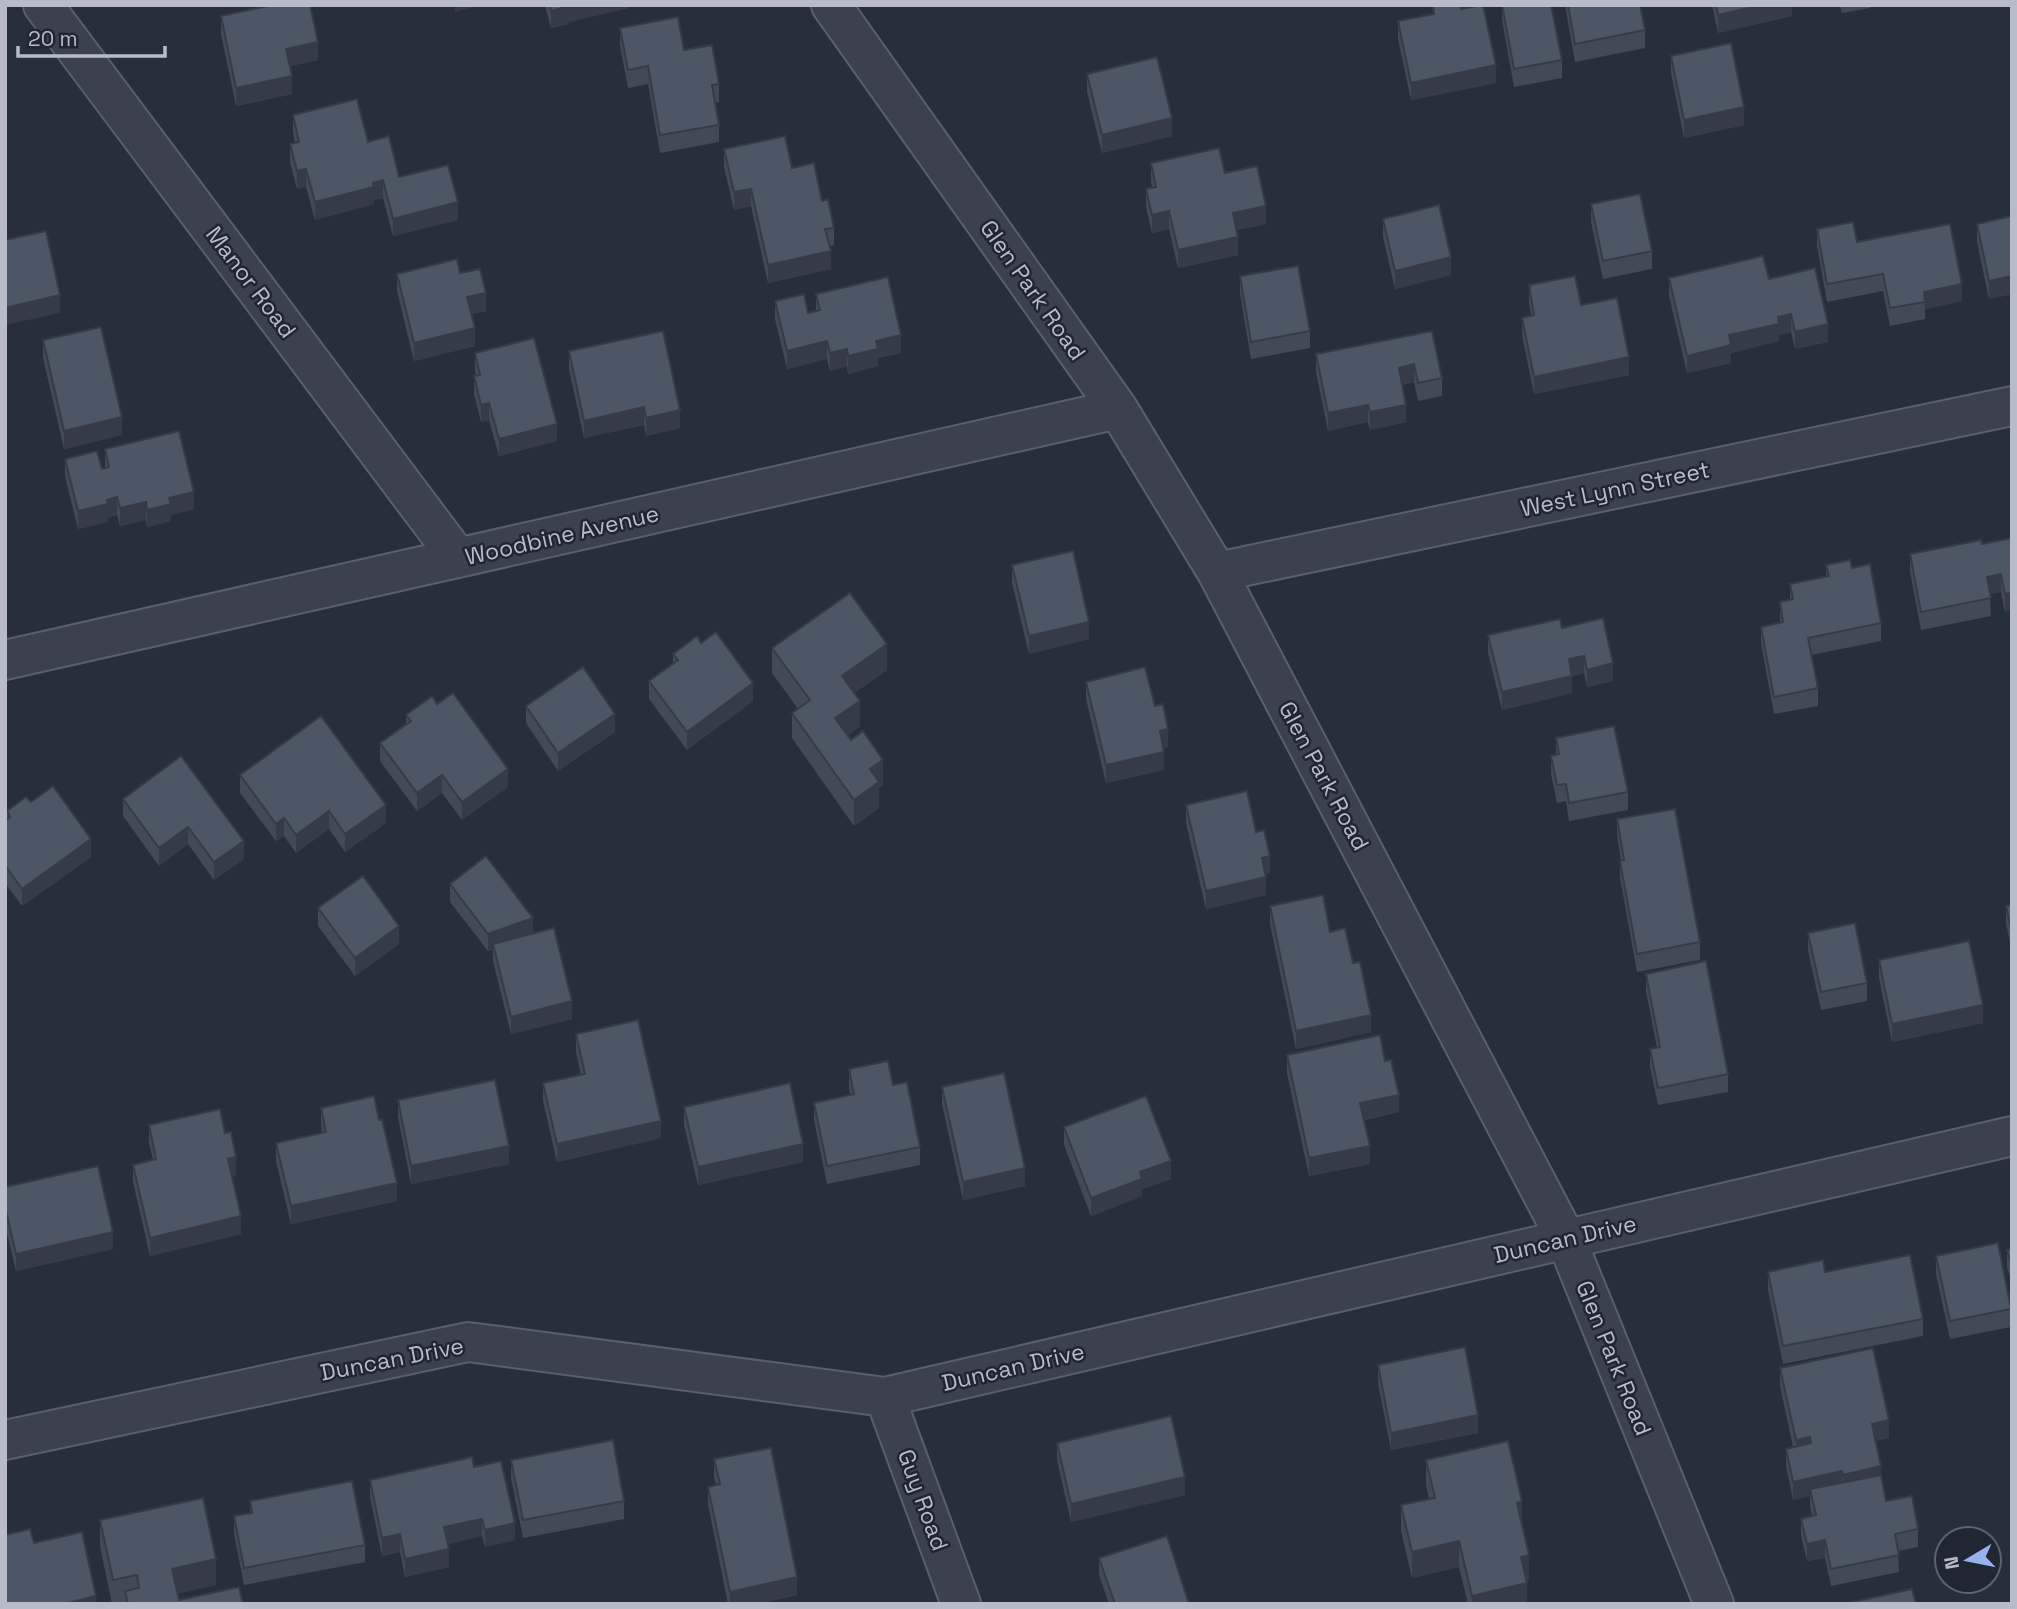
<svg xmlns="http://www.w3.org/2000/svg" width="2017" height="1609" viewBox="0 0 2017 1609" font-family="'Space Grotesk',sans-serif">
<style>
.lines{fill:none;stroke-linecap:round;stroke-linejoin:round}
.street-casing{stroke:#595f6b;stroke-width:42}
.street{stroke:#3b414d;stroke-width:38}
.wall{fill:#424a57}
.shaded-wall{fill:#363c47}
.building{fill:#4d5665;stroke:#363c47;stroke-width:2}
.labels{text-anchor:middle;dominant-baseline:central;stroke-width:5;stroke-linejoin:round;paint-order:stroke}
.street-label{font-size:23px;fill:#b7bcc8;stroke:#202632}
</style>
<rect width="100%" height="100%" fill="#272f3d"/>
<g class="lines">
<!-- street casing -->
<g class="street-casing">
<path id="street" d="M43 5 458 558
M831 5 1118 409 1217 572 1566 1239 1714 1604
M1217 572 2012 406
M5 660 1118 409
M885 1397 961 1604
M5 1440 468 1342 885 1397 2012 1136"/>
</g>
<!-- street -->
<use href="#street" class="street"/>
</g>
<!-- wall -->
<path class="wall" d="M545 5H628V8L569 22V24L551 28Z
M1433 5 1461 9 1496 83 1411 100 1398 39V21L1433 15Z
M1502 5H1551L1562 60V78L1514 87 1502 20Z
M1565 5H1640L1645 30V48L1575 62Z
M1712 5H1792V16L1718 33Z
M1840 5H1870V8L1842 13Z
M221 16 318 60 290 66 292 94 236 106 221 34Z
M620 28 684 50 719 84V102H715L719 125V142L660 153 648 84 628 88 620 46Z
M1671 56 1744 125 1684 138 1671 73Z
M1087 74 1172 136 1102 153 1087 92Z
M293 115 368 142 399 177 458 220 393 236 383 198 374 200V204L315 220 306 187 297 189 290 162V144L295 143 293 133Z
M724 149 792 168 822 201 834 228V245L830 246 831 269 768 283 751 206 734 210 724 167Z
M1151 163 1225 173 1266 224 1236 230 1238 255 1178 268 1169 229 1152 233 1146 207V189L1152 188 1151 181Z
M1591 204 1652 251V269L1603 279 1591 222Z
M2012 216V294L1989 299 1977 242V224Z
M1383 219 1451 275 1395 289 1383 237Z
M1817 229 1857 242 1962 301 1925 309V319L1890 326 1883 291 1827 302 1817 246Z
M460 273 486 311 471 314 475 346 414 361 397 291V274Z
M1240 276 1310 331V348L1251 359 1240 294Z
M1669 278 1769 279 1828 342 1795 349 1791 332 1779 335V341L1731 353V363L1687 373 1669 296Z
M1529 285 1581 305 1629 375 1534 394 1522 335V318L1531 315 1529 303Z
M816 294 901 353 878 358V366L848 374 847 366 830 371 827 359 787 369 775 319V301L808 313 816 311Z
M1432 331 1442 378V396L1418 401 1414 382 1402 385 1406 422 1370 430 1368 422 1328 431 1316 372V354Z
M43 340 122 435 64 449 43 358Z
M569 351 680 428 646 436 644 425 584 438 569 369Z
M475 353 557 441 499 456 489 420 481 422 474 394V376H476L475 371Z
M105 449 194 509 171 515V521L147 527 146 520 120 526 117 515 108 517V522L78 529 65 476V459L102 469 105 468Z
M2012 538 2005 612 2001 592 1990 594 1991 616 1921 630 1910 572V554L1982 544Z
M1012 565 1089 639 1029 654 1012 583Z
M1826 565 1852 568 1881 623V641L1811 655 1818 688V706L1774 714 1761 644V627L1780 623V602L1790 600V584L1826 576Z
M1562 628 1613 681 1587 687 1584 673 1572 676V693L1502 710 1488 653V635Z
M701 643 753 701 687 750 649 699V681L673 664V654Z
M772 648 887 670 854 693 860 726 848 735 883 785 879 788V808L854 826 792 738V713L798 709 772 673Z
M1086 682 1155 706 1168 747 1164 748V770L1106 783 1086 699Z
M437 704 508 787 462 820 442 793 417 811 380 761V743L406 724V715Z
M526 706 615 732 558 771 526 723Z
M1556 738 1628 792V810L1569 821 1566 801 1557 803 1551 774V756L1556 755Z
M181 756 244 859 214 880 188 844 159 866 123 816V799Z
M240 775 386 823 345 852 329 829 296 853 284 836 276 841 240 793Z
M1186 805 1256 832 1270 873 1265 875 1266 895 1206 909 1186 823Z
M7 811 91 857 22 906 5 883V821L7 820Z
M1617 819 1700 942V960L1637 972 1620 878V861L1621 860 1617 836Z
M450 884 533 933 572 1019 511 1034 493 961V950L488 951 450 902Z
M2012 905V951L2006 924V906Z
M1270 906 1353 963 1371 1032 1296 1049 1270 924Z
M318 908 399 944 355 976 318 926Z
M1808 933 1867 983V1001L1821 1010 1808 951Z
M1879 960 1983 1023 1892 1042 1879 978Z
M1646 974 1728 1074V1092L1658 1105 1650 1067V1049L1657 1048 1646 991Z
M576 1034 661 1138 557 1162 543 1101V1083L581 1075 576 1052Z
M1287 1055 1385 1061 1399 1112 1364 1120 1370 1164 1309 1176 1287 1073Z
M849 1069 893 1085 920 1147V1165L827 1184 814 1120V1103L850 1095 849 1087Z
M942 1087 1025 1186 963 1200 942 1104Z
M398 1100 509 1164 411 1184 398 1117Z
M684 1107 803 1162 698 1185 684 1125Z
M321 1108 379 1120 397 1201 291 1224 276 1161V1143L322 1133 321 1126Z
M149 1125 225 1133 236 1175 232 1176 241 1234 150 1256 133 1182V1165L153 1160 149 1143Z
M1064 1127 1171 1179 1142 1189V1196L1091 1216 1064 1145Z
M5 1187 113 1249 16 1271 5 1225Z
M2012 1249V1282L2007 1268V1250Z
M1936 1256 2011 1309V1327L1950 1339 1936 1274Z
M1768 1272H1825L1923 1319V1336L1783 1364 1768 1290Z
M1378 1365 1478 1433 1391 1450 1378 1383Z
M1780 1368 1889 1438 1875 1441 1886 1501 1918 1529V1547L1898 1551 1899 1572 1831 1586 1825 1558 1807 1561 1801 1536V1519L1812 1516 1810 1507V1496L1793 1500 1786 1466V1449L1793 1447 1780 1386Z
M1057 1443 1185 1495 1071 1522 1057 1460Z
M714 1459 797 1595 757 1604H728L708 1504V1487L716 1485 714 1477Z
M511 1460 624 1501V1519L523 1538 511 1478Z
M1426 1460 1522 1524 1529 1581H1526L1527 1604H1468L1459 1567 1412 1578 1401 1531V1505L1429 1499 1426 1485Z
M474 1467 515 1540 485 1547 482 1536 448 1544 449 1567 405 1577 400 1552 382 1556 370 1497V1480Z
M250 1501 365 1545V1562L244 1585 234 1534V1516L250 1513Z
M100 1520 216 1585 178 1593 179 1600 243 1604H112L100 1546Z
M1099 1558 1189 1604H1109L1099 1575Z"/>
<!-- shaded-wall -->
<path class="shaded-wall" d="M455 5H483L455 12Z
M569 5H628V8L569 22V24L551 28V11Z
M1761 5H1792V16L1718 33V15Z
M318 42V60L286 67V49Z
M1496 65V83L1411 100V83Z
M292 76V94L236 106V88Z
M1744 107V125L1684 138V120Z
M1172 118V136L1102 153V135Z
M306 169V187L297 189V171Z
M383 180V198L374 200V204L315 220V202Z
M751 189V206L734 210V192Z
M458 202V220L393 236V219Z
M1266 206V224L1233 231V213Z
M1169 211V229L1152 233V215Z
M1238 237V255L1178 268V250Z
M831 251V269L768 283V265Z
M1451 257V275L1395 289V271Z
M2012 276V294L1989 299V281Z
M1962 284V301L1925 309 1924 292Z
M486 293V311L467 315V297Z
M60 295V313L5 325V308Z
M1791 314V332L1779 335V341L1731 353V363L1687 373V356L1729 335 1778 317Z
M1828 324V342L1795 349V332Z
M475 328V346L414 361V343Z
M901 335V353L878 358V366L848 374V356L876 341Z
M827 341V359L787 369V351Z
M847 349V366L830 371V353Z
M1629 357V375L1534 394V377Z
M1414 364V382L1399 385V368Z
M489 403V420L481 422V405Z
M1368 405V422L1328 431V413Z
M1406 405V422L1370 430V412Z
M644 407V425L584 438V421Z
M680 410V428L646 436V418Z
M122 417V435L64 449V431Z
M557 424V441L499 456V439Z
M194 492V509L171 515V521L147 527V510L169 498Z
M117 497V515L108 517V522L78 529V511L107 500Z
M146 502V520L120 526V508Z
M2001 574V592L1987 595V577Z
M2012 593V610L2005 612V594Z
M1089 622V639L1029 654V636Z
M887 644V670L842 702V676Z
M1584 656V673L1569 677V659Z
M1613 663V681L1587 687V670Z
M1572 676V693L1502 710V692Z
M753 683V701L687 750V732Z
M860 701V726L835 744V718Z
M615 714V732L558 771V753Z
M1168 729V747L1160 749V731Z
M1164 752V770L1106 783V765Z
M883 760V785L879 788V808L854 826V800L870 769Z
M508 769V787L462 820V802Z
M442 775V793L417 811V793Z
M386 805V823L345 852V834Z
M329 811V829L296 853V835Z
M284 818V836L276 841V824Z
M188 827V844L159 866V848Z
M91 839V857L22 906V889Z
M244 841V859L214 880V862Z
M1270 856V873L1262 875V858Z
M1266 877V895L1206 909V891Z
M533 918V935L493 944V950L488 951V934Z
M399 926V944L355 976V958Z
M572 1001V1019L511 1034V1017Z
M1983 1005V1023L1892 1042V1024Z
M1371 1015V1032L1296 1049V1031Z
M1399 1095V1112L1360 1120V1103Z
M661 1121V1138L557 1162V1144Z
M803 1144V1162L698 1185V1167Z
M509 1146V1164L411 1184V1166Z
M1370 1146V1164L1309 1176V1158Z
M236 1157V1175L228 1177V1159Z
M1171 1161V1179L1142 1189V1196L1091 1216V1198L1140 1172Z
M1025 1168V1186L963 1200V1182Z
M397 1183V1201L291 1224V1206Z
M241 1216V1234L150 1256V1238Z
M113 1232V1249L16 1271V1254Z
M1478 1415V1433L1391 1450V1433Z
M1889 1420V1438L1872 1442V1424Z
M1810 1437V1455L1796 1458V1440Z
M1881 1466V1484L1843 1493V1475Z
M1842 1471V1489H1810V1496L1793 1500V1482Z
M1185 1477V1495L1071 1522V1504Z
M1522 1501V1527L1517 1503Z
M482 1519V1536L444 1545V1527Z
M515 1523V1540L485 1547V1530Z
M400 1534V1552L382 1556V1538Z
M1825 1540V1558L1807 1561V1544Z
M1459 1541V1567L1412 1578V1552Z
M449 1549V1567L405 1577V1559Z
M1529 1555V1581L1521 1583V1557Z
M216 1559V1585L172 1595V1569Z
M797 1577V1595L757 1604H730V1592Z
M1527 1583V1604H1472V1596Z
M96 1596V1604H64Z"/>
<!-- building -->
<path class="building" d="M273 5H310L318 42 286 49 292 76 236 88 221 16Z
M550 5H569V6L551 11Z
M1433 5H1460L1461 9 1483 5 1496 65 1411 83 1398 21 1434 14Z
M1502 5H1551L1562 60 1514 69Z
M1568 5H1640L1645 30 1575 44Z
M1716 5H1761L1718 15Z
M678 17 684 50 712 45 719 84 712 85 719 125 660 135 648 66 628 70 620 28Z
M1731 43 1744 107 1684 120 1671 56Z
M1157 57 1172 118 1102 135 1087 74Z
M357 99 368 142 389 136 399 177 448 165 458 202 393 219 383 180 373 183 374 187 315 202 306 169 297 171 290 144 299 142 293 115Z
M785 136 792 168 814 163 822 201 828 199 834 228 825 229 831 251 768 265 751 189 734 192 724 149Z
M1219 148 1225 173 1257 166 1266 206 1233 213 1238 237 1178 250 1169 211 1152 215 1146 189 1156 187 1151 163Z
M1640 194 1652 251 1603 261 1591 204Z
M1439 205 1451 257 1395 271 1383 219Z
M2012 216V276L1989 281 1977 224Z
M1853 222 1857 242 1950 224 1962 284 1924 292 1925 302 1890 308 1883 274 1827 284 1817 229Z
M46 231 60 295 5 308V240Z
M1763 256 1769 279 1815 268 1828 324 1795 332 1791 314 1778 317 1779 324 1729 335 1731 345 1687 356 1669 278Z
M457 259 460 273 480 269 486 293 467 297 475 328 414 343 397 274Z
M1298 266 1310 331 1251 342 1240 276Z
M1575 276 1581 305 1617 298 1629 357 1534 377 1522 318 1534 315 1529 285Z
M888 277 901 335 876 341 878 349 848 356 847 349 830 353 827 341 787 351 775 301 804 294 808 313 820 310 816 294Z
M101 327 122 417 64 431 43 340Z
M663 331 680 410 646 418 644 407 584 421 569 351Z
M1432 331 1442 378 1418 383 1414 364 1399 368 1406 405 1370 412 1368 405 1328 413 1316 354Z
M534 338 557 424 499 439 489 403 481 405 474 376 480 375 475 353Z
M179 431 194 492 169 498 171 504 147 510 146 502 120 508 117 497 107 500 108 504 78 511 65 459 97 451 102 469 109 467 105 449Z
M2012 538V593L2005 594 2001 574 1987 577 1991 598 1921 612 1910 554 1981 540 1982 544Z
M1073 551 1089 622 1029 636 1012 565Z
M1850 560 1852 568 1870 564 1881 623 1808 638 1818 688 1774 697 1761 627 1783 622 1780 602 1793 599 1790 584 1829 576 1826 565Z
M850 593 887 644 842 676 860 701 835 718 851 740 863 731 883 760 870 769 879 782 854 800 792 713 810 700 772 648Z
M1603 618 1613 663 1587 670 1584 656 1569 659 1572 676 1502 692 1488 635 1560 619 1562 628Z
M716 632 753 683 687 732 649 681 678 660 673 654 697 636 701 643Z
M583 667 615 714 558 753 526 706Z
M1145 667 1155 706 1163 704 1168 729 1160 731 1164 752 1106 765 1086 682Z
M453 693 508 769 462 802 442 775 417 793 380 743 411 721 406 715 432 696 437 704Z
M321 716 386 805 345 834 329 811 296 835 284 818 276 824 240 775Z
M1614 726 1628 792 1569 803 1566 784 1557 785 1551 756 1559 754 1556 738Z
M181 756 244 841 214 862 188 827 159 848 123 799Z
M53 786 91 839 22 889 5 865V821L10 817 7 811 26 797 31 802Z
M1247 791 1256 832 1264 830 1270 856 1262 858 1266 877 1206 891 1186 805Z
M1675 809 1700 942 1637 954 1620 861 1624 860 1617 819Z
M486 856 533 918 488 934 450 884Z
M363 876 399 926 355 958 318 908Z
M1323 895 1330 932 1345 928 1353 963 1360 962 1371 1015 1296 1031 1270 906Z
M2012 905V933L2006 906Z
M1855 923 1867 983 1821 992 1808 933Z
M554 928 572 1001 511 1017 493 944Z
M1969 941 1983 1005 1892 1024 1879 960Z
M1706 961 1728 1074 1658 1088 1650 1049 1660 1047 1646 974Z
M638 1020 661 1121 557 1144 543 1083 585 1074 576 1034Z
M1380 1035 1385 1061 1391 1060 1399 1095 1360 1103 1370 1146 1309 1158 1287 1055Z
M888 1061 893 1085 907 1082 920 1147 827 1166 814 1103 854 1094 849 1069Z
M1004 1073 1025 1168 963 1182 942 1087Z
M495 1080 509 1146 411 1166 398 1100Z
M790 1083 803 1144 698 1167 684 1107Z
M374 1096 379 1120 382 1119 397 1183 291 1206 276 1143 326 1132 321 1108Z
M1146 1096 1171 1161 1140 1172 1142 1179 1091 1198 1064 1127Z
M220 1109 225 1133 231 1132 236 1157 228 1159 241 1216 150 1238 133 1165 156 1159 149 1125Z
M98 1166 113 1232 16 1254 5 1207V1187Z
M1998 1243 2011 1309 1950 1321 1936 1256Z
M2012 1249V1265L2007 1250Z
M1910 1255 1923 1319 1783 1346 1768 1272 1823 1260 1825 1272Z
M1465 1347 1478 1415 1391 1433 1378 1365Z
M1873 1348 1889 1420 1872 1424 1881 1466 1843 1475 1842 1471 1793 1482 1786 1449 1811 1443 1810 1437 1796 1440 1780 1368Z
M1171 1416 1185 1477 1071 1504 1057 1443Z
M613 1440 624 1501 523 1520 511 1460Z
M1508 1441 1522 1501 1517 1503 1529 1555 1521 1557 1527 1583 1472 1596 1459 1541 1412 1552 1401 1505 1435 1498 1426 1460Z
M771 1448 797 1577 730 1592 708 1487 720 1484 714 1459Z
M472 1457 474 1467 501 1461 515 1523 485 1530 482 1519 444 1527 449 1549 405 1559 400 1534 382 1538 370 1480Z
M1881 1475 1886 1501 1912 1496 1918 1529 1895 1534 1899 1555 1831 1569 1825 1540 1807 1544 1801 1519 1816 1515 1810 1489Z
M352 1481 365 1545 244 1568 234 1516 252 1513 250 1501Z
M203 1498 216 1559 172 1569 179 1600 239 1587 243 1604H128L125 1591 139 1588 137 1575 113 1580 100 1520Z
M30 1529 34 1543 82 1532 96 1596 64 1604H5V1535Z
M1167 1536 1189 1604H1115L1099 1558Z
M1912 1589 1916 1604H1854L1853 1602Z"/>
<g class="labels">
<!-- street labels -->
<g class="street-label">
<text transform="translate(251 282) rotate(53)">Manor Road</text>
<text transform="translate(1033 290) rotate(55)">Glen Park Road</text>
<text transform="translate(1615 489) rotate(-12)">West Lynn Street</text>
<text transform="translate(562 535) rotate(-13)">Woodbine Avenue</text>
<text transform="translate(1324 776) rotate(62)">Glen Park Road</text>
<text transform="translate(1565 1239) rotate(-13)">Duncan Drive</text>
<text transform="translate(1614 1358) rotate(68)">Glen Park Road</text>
<text transform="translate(392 1359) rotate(-11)">Duncan Drive</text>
<text transform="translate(1013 1367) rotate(-13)">Duncan Drive</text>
<text transform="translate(923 1500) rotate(70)">Guy Road</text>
</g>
</g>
<!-- border -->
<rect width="2017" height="1609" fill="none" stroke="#b7bcc8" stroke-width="14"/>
<!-- north arrow -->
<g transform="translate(1968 1560) rotate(260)"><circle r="33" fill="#202632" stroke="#5c626e" stroke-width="2"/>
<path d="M0-5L12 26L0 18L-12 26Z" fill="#95b2ee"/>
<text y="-10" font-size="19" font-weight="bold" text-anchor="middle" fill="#b7bcc8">N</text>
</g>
<!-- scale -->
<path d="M18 46v10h147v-10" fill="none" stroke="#b7bcc8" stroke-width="3.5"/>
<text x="28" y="46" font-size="21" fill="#b7bcc8" stroke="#202632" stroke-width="5" paint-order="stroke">20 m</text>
</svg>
